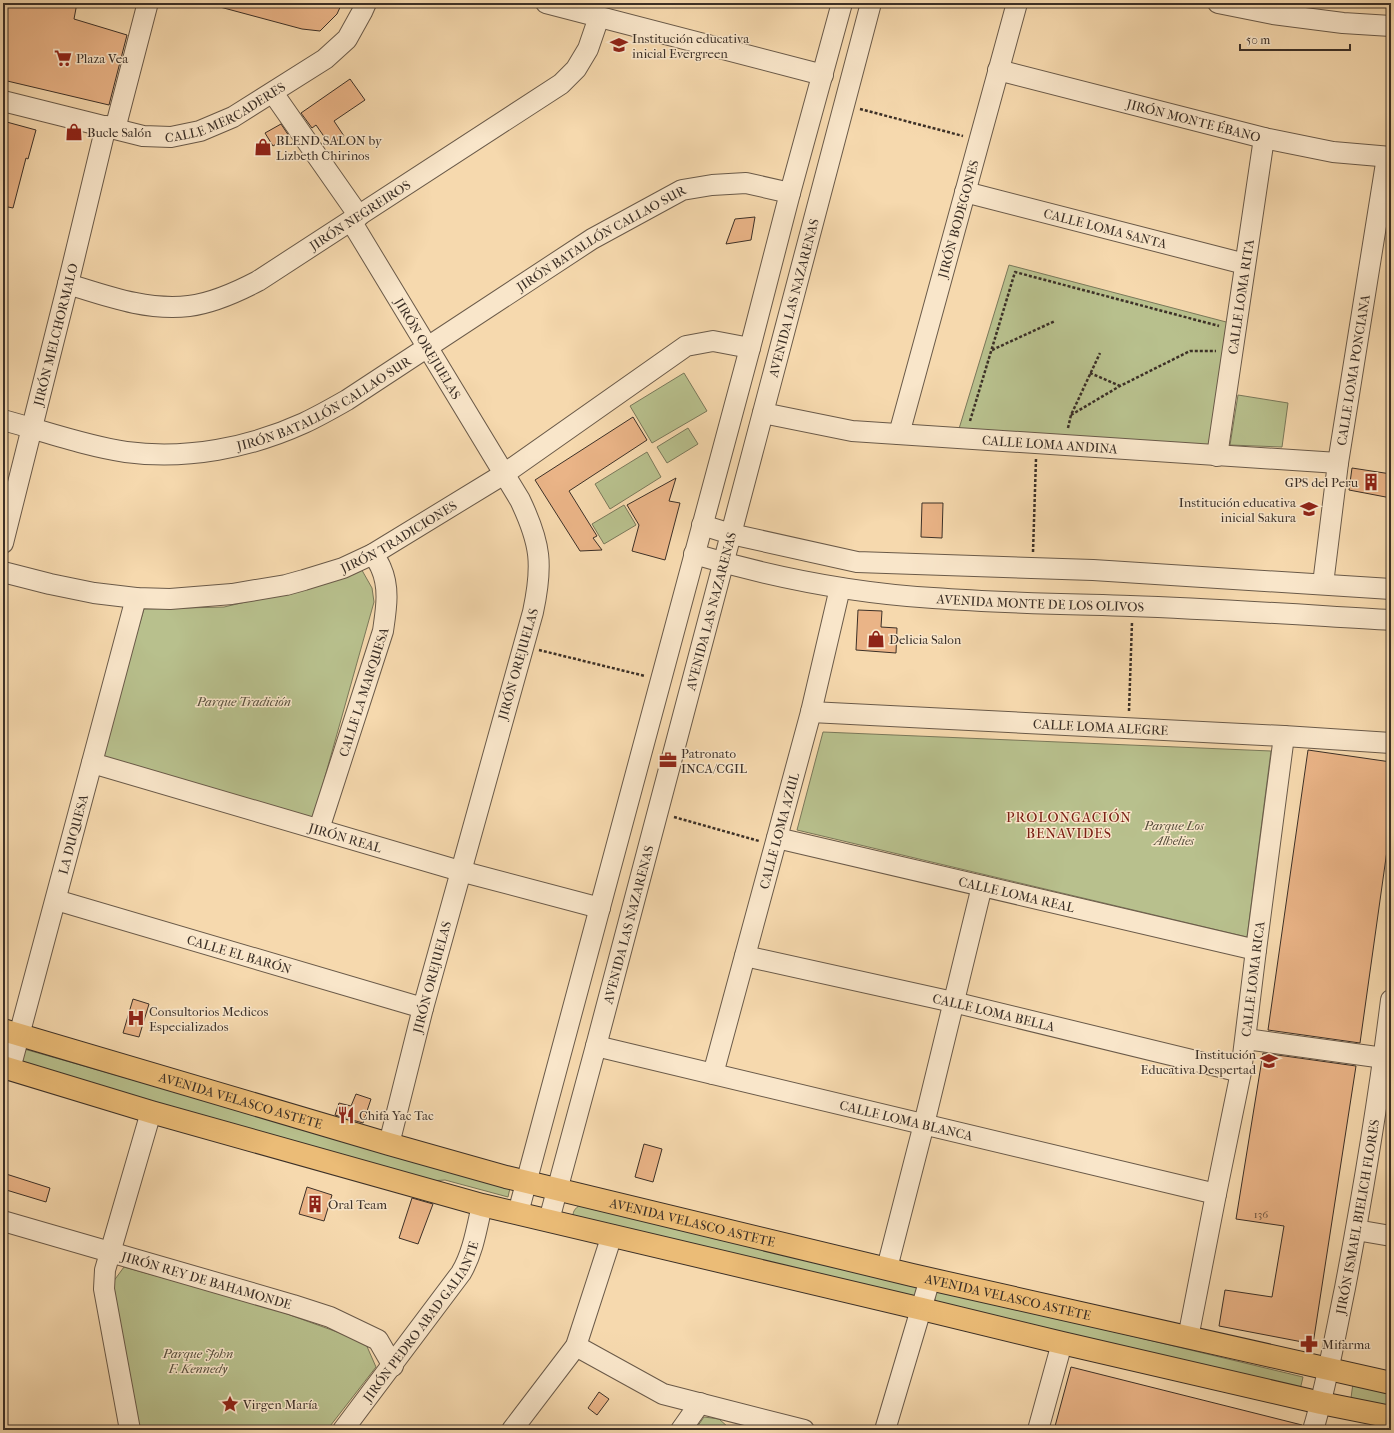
<svg xmlns="http://www.w3.org/2000/svg" width="1394" height="1433" viewBox="0 0 1394 1433" font-family="'IM FELL French Canon',serif">
<style>
.green{fill:#b8c08d;stroke:#7a785a}
.building{fill:#eab487;stroke:#3c3027}
.lines{fill:none;stroke-linecap:round;stroke-linejoin:round}
.minor-casing{stroke:#6a5a49;stroke-width:22}
.major-casing{stroke:#3c3027;stroke-width:24}
.path{stroke:#3c3027;stroke-width:2.5;stroke-dasharray:3 2;stroke-linecap:butt}
.minor{stroke:#f9e6ca;stroke-width:20}
.major{stroke:#ebbc77;stroke-width:22}
.labels{text-anchor:middle;dominant-baseline:central;stroke-width:3;stroke-linejoin:round;paint-order:stroke}
.number-label{font-size:11px;fill:#68513f}
.poi-label{font-size:13px;fill:#3c3027;stroke:#f9e6ca;text-anchor:start}
.street-label{font-size:13px;fill:#3c3027;stroke:#f9e6ca}
.park-label{font-size:13px;font-style:italic;fill:#554d3b;stroke:#f9e6ca}
.neighbourhood-label{font-size:14px;letter-spacing:1px;fill:#7a1f14;stroke:#f9e6ca}
</style>
<rect width="100%" height="100%" fill="#f6d9ae"/>
<filter id="stains"><feTurbulence type="fractalNoise" baseFrequency=".005" numOctaves="4"/><feColorMatrix values="0 0 0 0 .2 0 0 0 0 .09 0 0 0 0 .02 0 0 0 .5 -.17"/></filter>
<radialGradient id="worn" r=".72"><stop offset=".6" stop-color="#630" stop-opacity="0"/><stop offset="1" stop-color="#630" stop-opacity=".3"/></radialGradient>
<!-- green -->
<path class="green" d="M1009 265 1230 323 1211 449 958 432Z
M684 373 707 411 652 443 630 406Z
M1238 395 1288 403 1282 447 1230 445Z
M688 428 698 444 667 463 657 447Z
M647 452 661 477 610 509 595 484Z
M624 505 636 525 604 544 592 524Z
M359 565 372 588 374 602 312 823 99 760 144 609 224 607 263 598Z
M823 732 1271 751 1247 937 797 830Z
M24 1049 507 1186 510 1188 508 1197 445 1180 430 1181 21 1067Z
M583 1203 918 1285 919 1288 914 1297 573 1218C572 1210 577 1207 583 1203Z
M124 1267 265 1306 365 1342 376 1367 327 1430H138L113 1282Z
M940 1290 1303 1377 1300 1390 939 1307 935 1301V1294Z
M1353 1383 1391 1391V1407L1351 1398Z
M704 1417 719 1419 728 1427 727 1430H695Z"/>
<!-- building -->
<path class="building" d="M3 3H77L74 19 127 35 109 105 3 80Z
M220 3H342L337 14 320 31 302 29 220 7Z
M350 79 365 100 334 121 344 136 330 145 316 125 312 128 301 113Z
M3 121 36 130 28 159 26 158 13 208 3 206Z
M281 124 289 136 273 146 265 133Z
M755 217 751 240 726 244 735 219Z
M633 417 647 440 569 491 597 536 593 538 602 550 580 551 535 480Z
M1352 468 1391 474V498L1349 490Z
M676 478 669 501 680 503 665 560 632 551 639 525 627 505Z
M922 503H943L942 538 921 537Z
M858 610 882 611 881 627 897 628 896 653 856 650Z
M1308 750 1391 762V822L1360 1043 1268 1030Z
M133 999 149 1004 139 1037 123 1033Z
M1263 1053 1356 1066 1313 1344 1219 1326 1225 1290 1272 1297 1284 1226 1236 1219Z
M356 1094 371 1099 363 1123 335 1115 339 1103 351 1106Z
M644 1144 662 1149 653 1182 635 1177Z
M3 1173 50 1188 46 1202 3 1189Z
M307 1187 332 1195 324 1221 299 1214Z
M412 1198 433 1204 418 1244 399 1238Z
M1071 1367 1302 1425V1430H1054Z
M599 1392 609 1399 597 1415 588 1408Z"/>
<g class="lines">
<!-- minor casing -->
<g class="minor-casing">
<g id="minor">
<path d="M546 3 823 75"/>
<path d="M1218 3 1273 14 1343 23 1391 26"/>
<path id="s1" d="M998 70 1264 138 1333 152 1391 157"/>
<path d="M273 93 359 216"/>
<path id="s2" d="M3 101 143 136 171 137 200 131 233 117 325 59 347 39 362 12 366 3"/>
<path d="M115 129 147 6"/>
<path id="s3" d="M965 192 1245 264"/>
<path id="s4" d="M351 221 520 500C541 544 543 565 533 612L423 1008 389 1144"/>
<path id="s5" d="M68 284C107 296 147 311 189 306 213 303 237 292 258 281L561 84 576 69 588 49 599 17"/>
<path id="s6" d="M763 413 852 431 1338 463"/>
<path id="s7" d="M3 420C44 431 85 446 126 452 187 460 249 448 304 423 319 416 333 408 347 400L592 239 682 190 712 185 746 183 790 193"/>
<path id="s8" d="M899 434 1017 3"/>
<path id="s9" d="M1217 456 1264 138"/>
<path d="M702 525 731 534 857 562 1093 570 1391 589"/>
<path id="s10" d="M3 543 68 284 106 126"/>
<path id="s11" d="M694 554C771 577 853 593 933 598 999 603 1065 604 1130 606 1217 609 1304 615 1391 620"/>
<path id="s12" d="M3 572 50 584 94 593 136 598 170 599 232 594 286 585 304 580 343 568 373 554 504 474 686 346 713 341 750 348"/>
<path id="s13" d="M1323 584 1338 463 1387 157"/>
<path id="s14" d="M811 712 1284 736 1391 743"/>
<path id="s15" d="M92 763 460 871 600 908"/>
<path id="s16" d="M319 829 383 631C386 610 390 588 381 568 379 563 376 559 373 554"/>
<path id="s17" d="M777 838 1256 950"/>
<path id="s18" d="M56 900 423 1008"/>
<path id="s19" d="M745 956 953 1002 1241 1072"/>
<path d="M1246 1039 1384 1058"/>
<path id="s20" d="M596 1046 1216 1194"/>
<path id="s21" d="M10 1069 136 598"/>
<path id="s22" d="M713 1074 811 712 840 588"/>
<path d="M518 1213 750 348 790 193 842 3"/>
<path id="s23" d="M549 1220 596 1046 871 3"/>
<path id="s24" d="M3 1221 293 1305 330 1317 378 1340 393 1366"/>
<path d="M1356 1230 1391 1236"/>
<path d="M887 1268 924 1124 982 886"/>
<path id="s25" d="M1188 1338 1216 1194 1241 1072 1256 950 1284 736"/>
<path d="M576 1346 663 1394 804 1430"/>
<path d="M130 1430 104 1289 105 1270 151 1112"/>
<path id="s26" d="M343 1430 461 1273C473 1253 477 1227 482 1205"/>
<path d="M512 1430 576 1346 612 1235"/>
<path d="M681 1430 700 1403"/>
<path d="M885 1430 930 1279"/>
<path d="M1038 1430 1062 1343"/>
<path id="s27" d="M1313 1430C1327 1384 1335 1336 1345 1288 1363 1193 1379 1097 1391 1000"/>
</g>
</g>
<!-- major casing -->
<g class="major-casing">
<g id="major">
<path id="s28" d="M3 1030 389 1144 506 1177 912 1275 1391 1383"/>
<path d="M3 1067 151 1112 482 1205 922 1309 1062 1343 1321 1403 1391 1417"/>
</g>
</g>
<!-- path -->
<path class="path" d="M215 3 221 4V3
M860 109 963 136
M992 350 1055 321
M1090 373 1120 386
M1071 415 1120 386 1190 351H1216
M970 421 1015 272 1219 326
M1068 428 1071 415 1100 353
M1033 552 1036 459
M539 650 645 676
M1129 711 1132 622
M674 817 759 841"/>
<!-- minor -->
<use href="#minor" class="minor"/>
<!-- major -->
<use href="#major" class="major"/>
</g>
<!-- icons -->
<defs>
<g id="school-bare" transform="scale(1.38)"><path d="M0-5L7-2L0 1L-7-2ZM-4 1L0 2.5L4 1V4Q0 6-4 4Z" fill="#8f2418" stroke="#f9e6ca" stroke-width="2.5" paint-order="stroke"/></g>
<g id="supermarket-bare" transform="scale(1.38)"><path d="M-6-5.5h2.5l.6 2H6L4.5 2H-2.5L-4.4-4H-6ZM-1.5 3.2a1.3 1.3 0 1 0 .1 0ZM3 3.2a1.3 1.3 0 1 0 .1 0Z" fill="#8f2418" stroke="#f9e6ca" stroke-width="2.5" paint-order="stroke"/></g>
<g id="shop-bare" transform="scale(1.38)"><path d="M-5-2.5h2.3a2.7 3.5 0 0 1 5.4 0H5L5.5 6h-11ZM-1.5-2.5h3a1.5 2.3 0 0 0-3 0Z" fill="#8f2418" stroke="#f9e6ca" stroke-width="2.5" paint-order="stroke"/></g>
<g id="building-bare" transform="scale(1.38)"><path d="M-4-6H4V6H1V3H-1V6H-4ZM-2.5-4.3h1.7v1.8h-1.7ZM.8-4.3h1.7v1.8H.8ZM-2.5-1h1.7V.8h-1.7ZM.8-1h1.7V.8H.8Z" fill="#8f2418" stroke="#f9e6ca" stroke-width="2.5" paint-order="stroke"/></g>
<g id="office-bare" transform="scale(1.38)"><path d="M-6-3h4V-5.5h4V-3h4V5H-6ZM-1-4.5V-3h2v-1.5ZM-6 0V1H6V0Z" fill="#8f2418" stroke="#f9e6ca" stroke-width="2.5" paint-order="stroke"/></g>
<g id="hospital-bare" transform="scale(1.38)"><path d="M-5-5h3v3.5h4V-5h3V5h-3V1.5h-4V5h-3Z" fill="#8f2418" stroke="#f9e6ca" stroke-width="2.5" paint-order="stroke"/></g>
<g id="restaurant-bare" transform="scale(1.38)"><path d="M-5-6h1v4h1v-4h1v4h1v-4h1v5L-1.5 .5V6h-2V.5L-5-1ZM5-6V6H3V1.5H1.5Q1.5-4 5-6Z" fill="#8f2418" stroke="#f9e6ca" stroke-width="2.5" paint-order="stroke"/></g>
<g id="pharmacy-bare" transform="scale(1.38)"><path d="M-2-6h4v4h4v4h-4v4h-4v-4h-4v-4h4Z" fill="#8f2418" stroke="#f9e6ca" stroke-width="2.5" paint-order="stroke"/></g>
<g id="sight-bare" transform="scale(1.38)"><path d="M0-6L1.8-2.2L6-1.7L2.9 1.2L3.7 5.4L0 3.3L-3.7 5.4L-2.9 1.2L-6-1.7L-1.8-2.2Z" fill="#8f2418" stroke="#f9e6ca" stroke-width="2.5" paint-order="stroke"/></g>
</defs>
<g fill-rule="evenodd">
<use href="#school-bare" x="619" y="45"/>
<use href="#supermarket-bare" x="63" y="58"/>
<use href="#shop-bare" x="74" y="132"/>
<use href="#shop-bare" x="263" y="147"/>
<use href="#building-bare" x="1371" y="482"/>
<use href="#school-bare" x="1309" y="509"/>
<use href="#shop-bare" x="876" y="639"/>
<use href="#office-bare" x="668" y="760"/>
<use href="#hospital-bare" x="136" y="1018"/>
<use href="#school-bare" x="1269" y="1061"/>
<use href="#restaurant-bare" x="346" y="1115"/>
<use href="#building-bare" x="315" y="1204"/>
<use href="#pharmacy-bare" x="1309" y="1344"/>
<use href="#sight-bare" x="230" y="1404"/>
</g>
<g class="labels">
<!-- number labels -->
<g class="number-label">
<text x="1261" y="1214">136</text>
</g>
<!-- poi labels -->
<g class="poi-label">
<text x="632" y="38">Institución educativa<tspan x="632" dy="15">inicial Evergreen</tspan></text>
<text x="76" y="58">Plaza Vea</text>
<text x="87" y="132">Bucle Salón</text>
<text x="276" y="140">BLEND SALON by<tspan x="276" dy="15">Lizbeth Chirinos</tspan></text>
<text x="1358" y="482" text-anchor="end">GPS del Peru</text>
<text x="1296" y="502" text-anchor="end">Institución educativa<tspan x="1296" dy="15">inicial Sakura</tspan></text>
<text x="889" y="639">Delicia Salon</text>
<text x="681" y="753">Patronato<tspan x="681" dy="15">INCA/CGIL</tspan></text>
<text x="149" y="1011">Consultorios Medicos<tspan x="149" dy="15">Especializados</tspan></text>
<text x="1256" y="1054" text-anchor="end">Institución<tspan x="1256" dy="15">Educativa Despertad</tspan></text>
<text x="359" y="1115">Chifa Yac Tac</text>
<text x="328" y="1204">Oral Team</text>
<text x="1322" y="1344">Mifarma</text>
<text x="243" y="1404">Virgen María</text>
</g>
<!-- street labels -->
<g class="street-label">
<text stroke="none"><textPath href="#s2" startOffset="232">CALLE MERCADERES</textPath></text>
<text stroke="none"><textPath href="#s1" startOffset="202">JIRÓN MONTE ÉBANO</textPath></text>
<text stroke="none"><textPath href="#s5" startOffset="319">JIRÓN NEGREIROS</textPath></text>
<text stroke="none"><textPath href="#s8" startOffset="223">JIRÓN BODEGONES</textPath></text>
<text stroke="none"><textPath href="#s3" startOffset="145">CALLE LOMA SANTA</textPath></text>
<text stroke="none"><textPath href="#s7" startOffset="660">JIRÓN BATALLÓN CALLAO SUR</textPath></text>
<text stroke="none"><textPath href="#s9" startOffset="161">CALLE LOMA RITA</textPath></text>
<text stroke="none"><textPath href="#s23" startOffset="954">AVENIDA LAS NAZARENAS</textPath></text>
<text stroke="none"><textPath href="#s10" startOffset="215">JIRÓN MELCHORMALO</textPath></text>
<text stroke="none"><textPath href="#s4" startOffset="149">JIRÓN OREJUELAS</textPath></text>
<text stroke="none"><textPath href="#s13" startOffset="216">CALLE LOMA PONCIANA</textPath></text>
<text stroke="none"><textPath href="#s7" startOffset="336">JIRÓN BATALLÓN CALLAO SUR</textPath></text>
<text stroke="none"><textPath href="#s6" startOffset="289">CALLE LOMA ANDINA</textPath></text>
<text stroke="none"><textPath href="#s12" startOffset="410">JIRÓN TRADICIONES</textPath></text>
<text stroke="none"><textPath href="#s11" startOffset="351">AVENIDA MONTE DE LOS OLIVOS</textPath></text>
<text stroke="none"><textPath href="#s23" startOffset="630">AVENIDA LAS NAZARENAS</textPath></text>
<text transform="translate(518 664) rotate(-74)">JIRÓN OREJUELAS</text>
<text stroke="none"><textPath href="#s16" startOffset="144">CALLE LA MARQUESA</textPath></text>
<text stroke="none"><textPath href="#s14" startOffset="290">CALLE LOMA ALEGRE</textPath></text>
<text stroke="none"><textPath href="#s22" startOffset="252">CALLE LOMA AZUL</textPath></text>
<text stroke="none"><textPath href="#s21" startOffset="243">LA DUQUESA</textPath></text>
<text stroke="none"><textPath href="#s15" startOffset="264">JIRÓN REAL</textPath></text>
<text stroke="none"><textPath href="#s17" startOffset="246">CALLE LOMA REAL</textPath></text>
<text stroke="none"><textPath href="#s23" startOffset="306">AVENIDA LAS NAZARENAS</textPath></text>
<text stroke="none"><textPath href="#s18" startOffset="191">CALLE EL BARÓN</textPath></text>
<text transform="translate(432 977) rotate(-75)">JIRÓN OREJUELAS</text>
<text stroke="none"><textPath href="#s25" startOffset="365">CALLE LOMA RICA</textPath></text>
<text stroke="none"><textPath href="#s19" startOffset="255">CALLE LOMA BELLA</textPath></text>
<text stroke="none"><textPath href="#s28" startOffset="248">AVENIDA VELASCO ASTETE</textPath></text>
<text stroke="none"><textPath href="#s20" startOffset="319">CALLE LOMA BLANCA</textPath></text>
<text stroke="none"><textPath href="#s27" startOffset="218">JIRÓN ISMAEL BIELICH FLORES</textPath></text>
<text stroke="none"><textPath href="#s28" startOffset="716">AVENIDA VELASCO ASTETE</textPath></text>
<text stroke="none"><textPath href="#s24" startOffset="212">JIRÓN REY DE BAHAMONDE</textPath></text>
<text stroke="none"><textPath href="#s28" startOffset="1040">AVENIDA VELASCO ASTETE</textPath></text>
<text stroke="none"><textPath href="#s26" startOffset="134">JIRÓN PEDRO ABAD GALIANTE</textPath></text>
</g>
<!-- park labels -->
<g class="park-label">
<text x="244" y="701">Parque Tradición</text>
<text x="1174" y="825">Parque Los<tspan x="1174" dy="15">Alhelies</tspan></text>
<text x="198" y="1353">Parque John<tspan x="198" dy="15">F. Kennedy</tspan></text>
</g>
<!-- neighbourhood labels -->
<g class="neighbourhood-label">
<text x="1069" y="817">PROLONGACIÓN<tspan x="1069" dy="16">BENAVIDES</tspan></text>
</g>
</g>
<!-- margin -->
<rect width="1394" height="1433" fill="none" stroke="#f6d9ae" stroke-width="16"/>
<rect x="4" y="4" width="1386" height="1425" fill="none" stroke="#3c3027" stroke-width="2"/>
<rect x="8" y="8" width="1378" height="1417" fill="none" stroke="#3c3027"/>
<!-- scale -->
<path d="M1240 44v6h110v-6" fill="none" stroke="#3c3027" stroke-width="2"/>
<text x="1246" y="44" font-size="12" fill="#3c3027" stroke="#f9e6ca" stroke-width="3" paint-order="stroke">50 m</text>
<rect width="100%" height="100%" filter="url(#stains)"/>
<rect width="100%" height="100%" fill="url(#worn)"/>
</svg>
